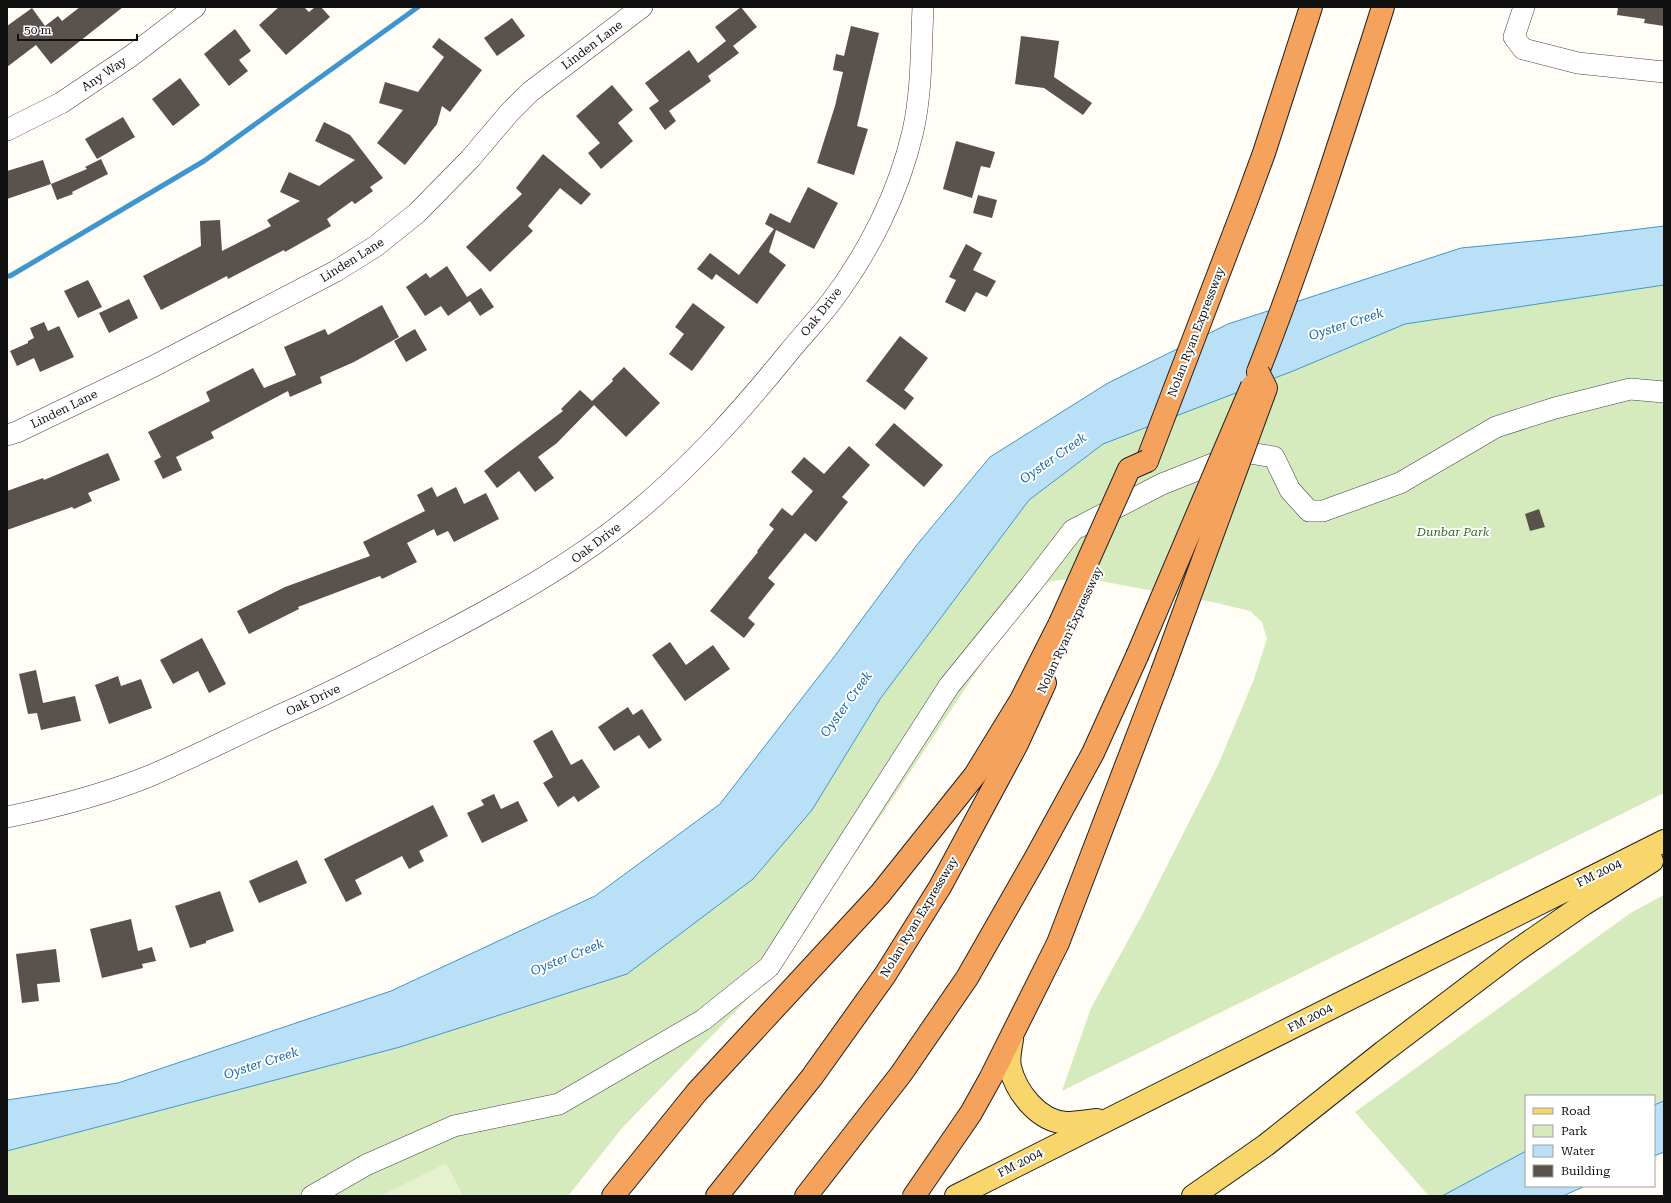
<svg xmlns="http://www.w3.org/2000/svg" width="1671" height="1203" viewBox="0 0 1671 1203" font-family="'Roboto Serif',serif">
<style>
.green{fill:#d5ebbd}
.pitch{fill:#e6f2cf}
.water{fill:#b9e0f7;stroke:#3f96cf}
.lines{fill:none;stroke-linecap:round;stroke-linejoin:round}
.stream{stroke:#3f96cf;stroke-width:5}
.building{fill:#5a524d}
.minor-casing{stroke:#444;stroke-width:22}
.major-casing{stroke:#222;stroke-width:24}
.highway-casing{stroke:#222;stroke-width:24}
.minor{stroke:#fff;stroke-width:21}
.major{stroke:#f9d66b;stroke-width:22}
.highway{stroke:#f5a25d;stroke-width:22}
.highway-bridge-casing{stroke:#222;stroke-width:24;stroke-linecap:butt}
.highway-bridge{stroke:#f5a25d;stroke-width:22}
.labels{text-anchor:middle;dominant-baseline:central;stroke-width:4;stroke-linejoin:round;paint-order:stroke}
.street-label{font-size:12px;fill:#111;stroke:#fff}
.park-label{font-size:12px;font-style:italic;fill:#2f6b1f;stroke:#fff}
.water-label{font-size:13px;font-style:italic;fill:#1768a6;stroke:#fff}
</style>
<rect width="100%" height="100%" fill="#fffdf5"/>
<!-- green -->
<path class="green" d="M1664 285V793L1062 1091 1091 1008 1142 915 1218 765 1253 682 1267 639 1262 622 1250 611 1217 603 1090 579H1067L1048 582 1037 592 986 657 893 798 774 972 623 1127 568 1196H7V1151L400 1047 627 974 812 810 880 699 1029 500 1103 444 1293 371 1405 324Z
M1664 895V1101L1654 1105V1096H1526V1151L1442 1196H1429L1355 1112 1632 912Z"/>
<!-- pitch -->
<path class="pitch" d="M446 1163 463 1196H380Z"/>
<!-- water -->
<path class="water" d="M1664 226V285L1405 324 1293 371 1103 444 1029 500 880 699 812 810 753 879 627 974 400 1047 7 1151V1100L118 1083 391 991 595 896 720 804 837 653 916 546 990 457 1108 383 1228 324 1461 248 1575 237Z
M1664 1101V1152L1654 1156V1105Z
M1526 1151V1186H1585L1563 1196H1442Z"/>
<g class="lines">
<!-- stream -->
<path class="stream" d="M7 276H10L204 161 418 7"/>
</g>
<!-- building -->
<path class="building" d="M80 7H123L51 64 36 45 7 67V26L32 8 45 26 58 16 62 21Z
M279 7H304L309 12 315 7H321L330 17 286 55 259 25Z
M741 7 757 27 733 46 739 53 708 76 711 81 669 111 676 121 665 130 649 108 659 101 645 83 689 50 698 63 726 41 715 27Z
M1618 7H1664V26L1644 23 1645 19 1617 15Z
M512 18 525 36 497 56 484 38Z
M851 26 879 33 857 126 868 129 854 175 817 163 835 106 843 72 833 70 836 54 844 56Z
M235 29 251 51 239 60 248 71 229 86 204 54Z
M1021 36 1059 41 1054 77 1092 103 1083 115 1044 88 1015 84Z
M439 38 482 70 450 112 442 106 437 124 405 165 377 143 403 110 379 103 385 82 418 92 444 57 432 47Z
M180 78 200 105 173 126 152 99Z
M612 85 633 110 618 123 633 141 601 169 588 153 600 143 576 116Z
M123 117 135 137 97 159 85 139Z
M324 122 350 135 383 178 370 187 373 191 355 204 352 201 327 219 331 226 285 252 284 250 228 279 227 276 161 310 143 276 201 246 200 221 220 220 222 251 271 226 267 220 300 201 280 192 289 172 319 186 355 160 315 141Z
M956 141 995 152 990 168 981 166 972 198 943 189Z
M543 154 591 194 581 205 560 188 528 226 533 231 490 272 466 247 522 194 516 188Z
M101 159 108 174 72 192 73 194 57 200 51 184 87 169 85 167Z
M43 160 51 184 7 199V171Z
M808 187 838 203 814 249 776 230 769 252 786 265 757 304 716 274 712 280 697 269 710 253 739 275 774 229 765 224 770 213 790 223Z
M978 195 997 200 992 218 973 213Z
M966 244 982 253 973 270 996 281 987 297 976 292 965 312 945 302 956 280 949 277Z
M447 266 467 297 481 288 494 307 480 316 470 301 448 316 441 306 425 316 406 287 426 273 430 278Z
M88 280 102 307 78 318 64 291Z
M129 299 138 318 109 333 99 313Z
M693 303 725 327 692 371 669 354 684 334 675 327Z
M382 305 399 337 354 362 320 377 322 383 290 397 288 391 211 432 214 438 176 457 182 470 163 479 154 461 161 457 148 432 210 401 206 392 253 368 264 388 296 375 284 347 325 329 328 335Z
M44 322 48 331 59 326 74 357 40 372 34 358 17 366 10 351 28 343V341L34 338 30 328Z
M415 329 427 350 406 362 394 341Z
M900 336 928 358 904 390 914 398 905 410 866 381Z
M624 367 660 403 626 437 594 405 557 443 538 457 554 478 535 492 519 471 497 488 484 471 563 411 561 409 580 390 592 401 613 381 612 379Z
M894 423 943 465 924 487 875 445Z
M849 446 870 465 842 497 848 502 816 542 805 533 768 578 775 584 748 618 755 624 744 638 710 611 758 552 757 551 774 529 769 525 782 508 792 516 813 491 791 472 804 457 824 474Z
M108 453 120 480 88 493 92 501 74 509 72 507 7 530V491L43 478 44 480Z
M432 487 437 497 456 487 464 504 486 493 499 519 454 542 448 531 437 536 434 529 407 543 417 562 382 579 380 576 298 607 299 609 249 634 237 611 285 587 370 556 363 542 425 511 417 495Z
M1539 509 1545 527 1530 531 1525 514Z
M202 638 226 684 209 693 198 671 173 684 160 660Z
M670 642 686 665 713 645 730 669 685 701 652 655Z
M36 670 43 703 75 696 81 721 41 730 37 713 28 714 19 674Z
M118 676 121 686 141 679 152 708 109 724 95 685Z
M628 707 633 715 642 709 662 740 649 749 639 735 614 751 598 727Z
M552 730 571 765 582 759 600 787 578 802 574 796 558 807 543 783 553 777 533 741Z
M494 794 501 809 518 801 528 821 482 843 467 813 484 805 481 800Z
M433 805 448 836 419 851 424 861 409 869 402 856 355 880 362 894 346 902 324 859Z
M297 860 307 883 259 903 249 881Z
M220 891 234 931 206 941V943L190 948 175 906Z
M131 919 138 951 152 947 156 961 142 964 143 968 102 978 90 929Z
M56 949 60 982 37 984 39 1001 22 1003 16 954Z"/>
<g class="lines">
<!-- minor casing -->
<g class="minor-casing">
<path id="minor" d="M1524 7 1514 37 1523 49 1578 63 1664 72
M7 130 61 103 131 56 195 7
M7 435 17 432 154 366 336 271 376 246 417 213 470 159 509 113 530 92 642 7
M7 817C56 807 106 794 152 775 198 755 243 732 289 711 341 688 391 661 441 635 509 599 576 562 635 513 693 465 742 410 789 352 803 335 818 319 831 302 869 252 899 192 913 131 922 91 921 48 923 7
M312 1196 366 1165 454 1126 559 1104 703 1020 769 967 949 686 1030 586 1073 530 1162 484 1243 452 1274 457 1290 490 1309 511H1323L1400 483 1496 427 1555 408 1630 389 1664 392"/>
</g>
<!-- major casing -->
<g class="major-casing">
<path id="major" d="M1012 1039C1011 1047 1008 1058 1010 1067 1016 1092 1038 1121 1066 1123 1076 1123 1087 1121 1097 1120
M956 1196 1664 841
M1193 1196 1266 1145 1383 1052 1516 951 1584 904 1652 861"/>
</g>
<!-- highway casing -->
<g class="highway-casing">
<path id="highway" d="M1258 372C1305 252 1344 130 1383 7
M1147 461 1246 202 1264 153 1311 7
M613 1196 697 1092 880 894 975 775 1021 700 1060 623
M717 1196 812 1077 885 975 940 887 1017 744 1045 683
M806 1196 901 1074 967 978 1035 859 1093 753 1137 656
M914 1196 971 1113 991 1077 1058 943 1162 672"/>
</g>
<!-- minor -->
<use href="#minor" class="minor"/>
<!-- major -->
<use href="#major" class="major"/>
<!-- highway -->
<use href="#highway" class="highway"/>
<!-- highway-bridge casing -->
<g class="highway-bridge-casing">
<path id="highway-bridge" d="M1060 623 1129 469 1147 461
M1137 656 1252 386
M1162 672 1266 388 1258 372"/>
</g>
<!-- highway-bridge -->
<use href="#highway-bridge" class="highway-bridge"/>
</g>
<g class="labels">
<!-- street labels -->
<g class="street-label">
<text transform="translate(592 45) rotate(-37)">Linden Lane</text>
<text transform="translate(104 74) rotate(-34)">Any Way</text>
<text transform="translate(352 260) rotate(-32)">Linden Lane</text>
<text transform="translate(821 312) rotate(-52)">Oak Drive</text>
<text transform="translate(1196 332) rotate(-69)">Nolan Ryan Expressway</text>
<text transform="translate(64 409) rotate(-26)">Linden Lane</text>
<text transform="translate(596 543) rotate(-37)">Oak Drive</text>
<text transform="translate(1070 630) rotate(-65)">Nolan Ryan Expressway</text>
<text transform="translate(313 700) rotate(-25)">Oak Drive</text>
<text transform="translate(1599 873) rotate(-26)">FM 2004</text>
<text transform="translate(919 917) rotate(-59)">Nolan Ryan Expressway</text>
<text transform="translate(1310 1018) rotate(-27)">FM 2004</text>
<text transform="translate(1020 1163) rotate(-27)">FM 2004</text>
</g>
<!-- park labels -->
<g class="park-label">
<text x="1453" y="532">Dunbar Park</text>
</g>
<!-- water labels -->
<g class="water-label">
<text transform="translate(1346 324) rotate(-18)">Oyster Creek</text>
<text transform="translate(1053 458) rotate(-35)">Oyster Creek</text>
<text transform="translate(846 704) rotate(-54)">Oyster Creek</text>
<text transform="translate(567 957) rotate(-22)">Oyster Creek</text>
<text transform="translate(261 1063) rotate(-18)">Oyster Creek</text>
</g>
</g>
<!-- border -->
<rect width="1671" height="1203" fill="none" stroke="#111111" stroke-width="16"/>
<!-- legend -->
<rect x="1525" y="1095" width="130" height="92" fill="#ffffff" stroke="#a0a0a0"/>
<rect x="1533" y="1108" width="20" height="6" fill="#f9d66b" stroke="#a0a0a0"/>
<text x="1561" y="1115" font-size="12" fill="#111111">Road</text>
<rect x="1533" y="1125" width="20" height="12" fill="#d5ebbd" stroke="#a0a0a0"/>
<text x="1561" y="1135" font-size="12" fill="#111111">Park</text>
<rect x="1533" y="1145" width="20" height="12" fill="#b9e0f7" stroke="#a0a0a0"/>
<text x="1561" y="1155" font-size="12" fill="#111111">Water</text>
<rect x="1533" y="1165" width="20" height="12" fill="#5a524d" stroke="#a0a0a0"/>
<text x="1561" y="1175" font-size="12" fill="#111111">Building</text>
<!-- scale -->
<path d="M18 34v6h119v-6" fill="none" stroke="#111111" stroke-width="2"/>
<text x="24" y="34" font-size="12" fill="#111111" stroke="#ffffff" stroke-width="3" paint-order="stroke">50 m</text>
</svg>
